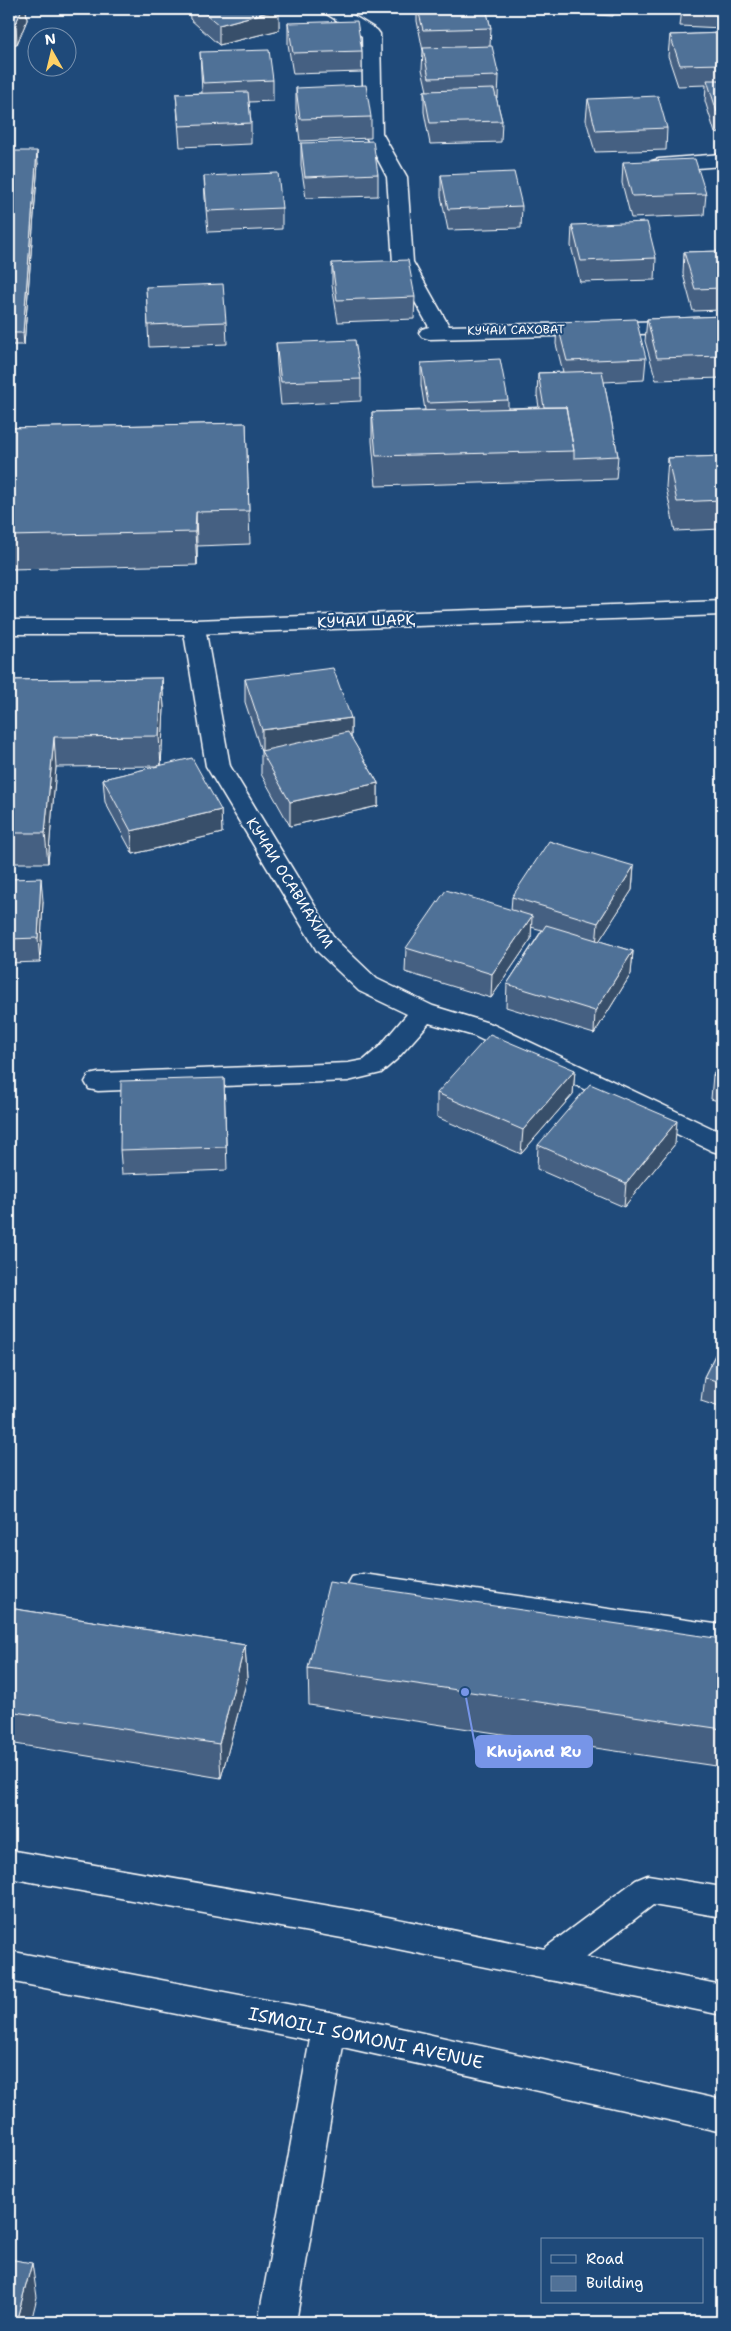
<svg xmlns="http://www.w3.org/2000/svg" width="731" height="2331" viewBox="0 0 731 2331" font-family="'Shantell Sans',sans-serif">
<style>
.lines{fill:none;stroke-linecap:round;stroke-linejoin:round}
.minor-casing{stroke:#fff;stroke-width:3}
.major-casing{stroke:#fff;stroke-width:3}
.minor{fill:#1f4a7a;fill-rule:evenodd}
.major{fill:#1f4a7a;fill-rule:evenodd}
.wall{fill:#456182;stroke:#fff}
.shaded-wall{fill:#384f6a;stroke:#fff}
.building{fill:#507197;stroke:#fff}
.labels{text-anchor:middle;dominant-baseline:central;stroke-width:4;stroke-linejoin:round;paint-order:stroke}
.far-street-label{font-size:12px;fill:#fff;stroke:#1f4a7a}
.street-label{font-size:15px;fill:#fff;stroke:#1f4a7a}
.near-street-label{font-size:18px;fill:#fff;stroke:#1f4a7a}
.leader{fill:none;stroke:#7795e8;stroke-width:2}
.callout-dot{fill:#7795e8;stroke:#1f4a7a;stroke-width:2}
.callout{fill:#7795e8;stroke:#7795e8;stroke-width:2}
.callout-label{font-size:16px;text-anchor:middle;font-weight:bold;fill:#fff}
</style>
<rect width="100%" height="100%" fill="#1f4a7a"/>
<filter id="ink" filterUnits="userSpaceOnUse"><feTurbulence type="fractalNoise" baseFrequency=".02" numOctaves="2"/><feDisplacementMap in="SourceGraphic" scale="10" xChannelSelector="R" yChannelSelector="G"/><feConvolveMatrix kernelMatrix="1 2 1 2 8 2 1 2 1" color-interpolation-filters="sRGB"/></filter>
<g filter="url(#ink)">
<g class="lines">
<!-- minor casing -->
<g class="minor-casing">
<path id="minor" d="M322 9H343L377 30 380 34 382 133 407 177 413 262 449 326 722 320V332L429 339 422 337 419 333 422 329 429 327 393 262 387 177 364 133 362 36 325 13Z
M722 154V166L659 171 652 169 650 165 652 161 659 159Z
M194 620 202 622 205 627 230 766 335 939 377 979 433 1006 492 1024 722 1133V1154L712 1151 474 1036 429 1023 397 1059 381 1073 348 1081 98 1091 89 1089 85 1082 89 1075 98 1073 348 1063 364 1060 379 1047 407 1014 359 991 317 951 206 766 183 627 186 622Z
M363 1574 722 1625V1651L363 1598 352 1595 347 1586 352 1577Z
M648 1875 722 1887V1917L653 1905 561 1976 549 1980 537 1976 532 1965 537 1954 636 1880Z
M329 2012 341 2017 346 2028 296 2322H258L312 2028 317 2017Z"/>
</g>
<!-- major casing -->
<g class="major-casing">
<path id="major" d="M722 601V615L194 634H9V620H194Z
M9 1850 353 1910 722 1985V2015L353 1940 9 1878Z
M9 1951 329 2012 722 2100V2132L329 2044 9 1981Z"/>
</g>
<!-- minor -->
<use href="#minor" class="minor"/>
<!-- major -->
<use href="#major" class="major"/>
</g>
<!-- wall -->
<path class="wall" d="M9 9H26L27 20 17 44 9 45Z
M189 9H278L279 30 219 45 190 19Z
M417 9H486L491 28 490 46 499 76 498 97H496L502 121 501 142 430 144 424 112V91H427L422 69 423 51 417 21Z
M547 9H615L613 16 547 12Z
M682 9H722V28L680 26Z
M288 23 362 51V72L293 74 288 44Z
M722 33V133H715L705 101 706 85 678 86 668 56 670 35Z
M200 52 273 80V101L249 102 251 123V144L180 147 176 94 202 93Z
M296 88 371 117V138L300 141 296 109Z
M588 99 667 128 666 150 595 152 586 120Z
M301 143 378 174V196L306 198 301 165Z
M9 151 38 163 24 345H9Z
M623 162 706 194 704 215 631 218 622 183Z
M441 175 522 206 521 228 448 230 441 196Z
M204 176 282 208V229L208 232 205 198Z
M572 225 656 258 655 280 580 282 571 246Z
M722 251V310L693 311 683 274 684 252Z
M332 263 415 297 414 319 338 322 332 285Z
M146 287 226 322 227 344 149 347Z
M722 316V378L656 380 645 341 647 319Z
M557 322 646 358 644 380 604 382 618 456 616 479 376 486 372 441V412L425 410 421 385V363L508 400V408L539 407 537 395 538 373 563 372 556 344Z
M276 343 361 379V401L281 405 277 365Z
M246 423 250 544 197 546V565L9 569V428Z
M722 456V529L675 531 666 487 668 458Z
M162 678 164 708 161 766 221 810 222 833 133 854 105 802 103 779 159 766 56 767 48 863H9V680Z
M245 679 351 718V738L378 783V806L290 826 261 774V751L245 702Z
M634 866 632 890 599 941 633 951 631 974 594 1034 506 1007 507 984 542 930 531 927V939L491 998 405 972 406 948 511 910 512 897Z
M9 879 43 901 40 962 9 963Z
M722 1060V1102L711 1099 713 1075Z
M575 1070 573 1094 521 1154 437 1117V1093Z
M224 1078 227 1170 122 1174 120 1150Z
M675 1144 624 1207 537 1169 538 1145Z
M722 1341V1408L701 1401 704 1377Z
M9 1608 245 1645 247 1679 221 1778 9 1743Z
M722 1639V1767L309 1705 308 1668Z"/>
<!-- shaded-wall -->
<path class="shaded-wall" d="M22 9H26L27 20 17 44 16 23Z
M279 9V30L219 45V25Z
M37 151 38 163 24 345 23 333Z
M196 512 197 546V565L195 532Z
M162 678 164 708 161 766 159 736Z
M351 718V741L262 753V730Z
M54 737 56 767 48 863 45 833Z
M378 783V806L290 826V802Z
M221 810 222 833 133 854 131 831Z
M634 866 632 890 596 946 598 923Z
M41 878 43 901 40 962 38 938Z
M532 916 531 939 491 998 492 974Z
M633 951 631 974 594 1034 595 1011Z
M575 1070 573 1094 521 1154 523 1130Z
M677 1121 675 1144 624 1207 626 1183Z
M245 1645 247 1679 221 1778 219 1744Z
M32 2263 37 2297 31 2322H16Z"/>
<!-- building -->
<path class="building" d="M9 9H22L16 23 9 24Z
M200 9H279L219 25Z
M418 9H486L491 28 423 30Z
M357 21 362 51 293 53 288 23Z
M722 33V64L680 65 670 35Z
M492 46 499 76 429 78 423 48Z
M269 50 273 80 203 83 200 52Z
M707 80H722V112H717Z
M366 85 371 117 300 119 296 88Z
M494 89 502 121 430 123 424 91Z
M248 92 251 123 179 126 176 94Z
M658 96 667 128 596 131 588 99Z
M373 141 378 174 305 177 301 143Z
M9 151H37L23 333H9Z
M695 159 706 194 632 196 623 162Z
M514 172 522 206 448 209 441 175Z
M278 173 282 208 207 211 204 176Z
M647 222 656 258 581 261 572 225Z
M722 251V288L695 289 684 252Z
M408 260 415 297 337 300 332 263Z
M223 284 226 322 148 325 146 287Z
M722 316V356L657 358 647 319Z
M636 319 646 358 567 361 557 322Z
M355 340 361 379 281 382 276 343Z
M500 359 508 400 428 403 421 363Z
M602 371 618 456 574 458V451L566 407H544L538 373Z
M566 407 574 451 376 456 372 412Z
M246 423 249 511 196 512 195 532 9 536V428Z
M722 456V500L677 502 668 458Z
M333 668 351 718 262 730 245 679Z
M162 678 159 736 54 737 45 833H9V680Z
M348 732 378 783 290 802 261 751Z
M192 758 221 810 131 831 103 779Z
M549 841 634 866 598 923 512 897Z
M41 878 38 938 9 939V879Z
M446 890 532 916 492 974 406 948Z
M546 925 633 951 595 1011 507 984Z
M490 1034 575 1070 523 1130 437 1093Z
M722 1060V1078L713 1075Z
M224 1078 226 1147 120 1150 121 1081Z
M590 1084 677 1121 626 1183 538 1145Z
M722 1341V1383L704 1377Z
M329 1582 722 1639V1729L308 1668Z
M9 1608 245 1645 219 1744 9 1711Z
M9 2259 32 2263 16 2322H9Z"/>
</g>
<g class="labels">
<!-- far-street labels -->
<g class="far-street-label">
<text transform="translate(516 330) rotate(-1)">КУЧАИ САХОВАТ</text>
</g>
<!-- street labels -->
<g class="street-label">
<text transform="translate(366 621) rotate(-2)">КӮЧАИ ШАРҚ</text>
<text transform="translate(290 883) rotate(58)">КУЧАИ ОСАВИАХИМ</text>
</g>
<!-- near-street labels -->
<g class="near-street-label">
<text transform="translate(366 2038) rotate(12)">ISMOILI SOMONI AVENUE</text>
</g>
</g>
<!-- callouts -->
<path class="leader" d="M465 1692L476 1751"/>
<circle class="callout-dot" cx="465" cy="1692" r="5"/>
<rect class="callout" x="476" y="1736" width="116" height="31" rx="5"/>
<g class="callout-label">
<text x="534" y="1757">Khujand Ru</text>
</g>
<!-- margin -->
<rect width="731" height="2331" fill="none" stroke="#1f4a7a" stroke-width="30"/>
<rect x="15" y="15" width="701" height="2301" fill="none" stroke="#fff" stroke-width="2" filter="url(#ink)"/>
<!-- legend -->
<rect x="541" y="2238" width="162" height="65" fill="#1f4a7a" stroke="#7992af"/>
<rect x="551" y="2255" width="25" height="8" fill="#1f4a7a" stroke="#7992af"/>
<text x="586" y="2264" font-size="15" fill="#ffffff">Road</text>
<rect x="551" y="2276" width="25" height="15" fill="#507197" stroke="#7992af"/>
<text x="586" y="2288" font-size="15" fill="#ffffff">Building</text>
<!-- north arrow -->
<g transform="translate(52 52) rotate(352)"><circle r="24" fill="#1f4a7a" stroke="#7992af"/>
<path d="M0-4L9 19L0 12L-9 19Z" fill="#ffd166"/>
<text y="-8" font-size="14" font-weight="bold" text-anchor="middle" fill="#ffffff">N</text>
</g>
</svg>
